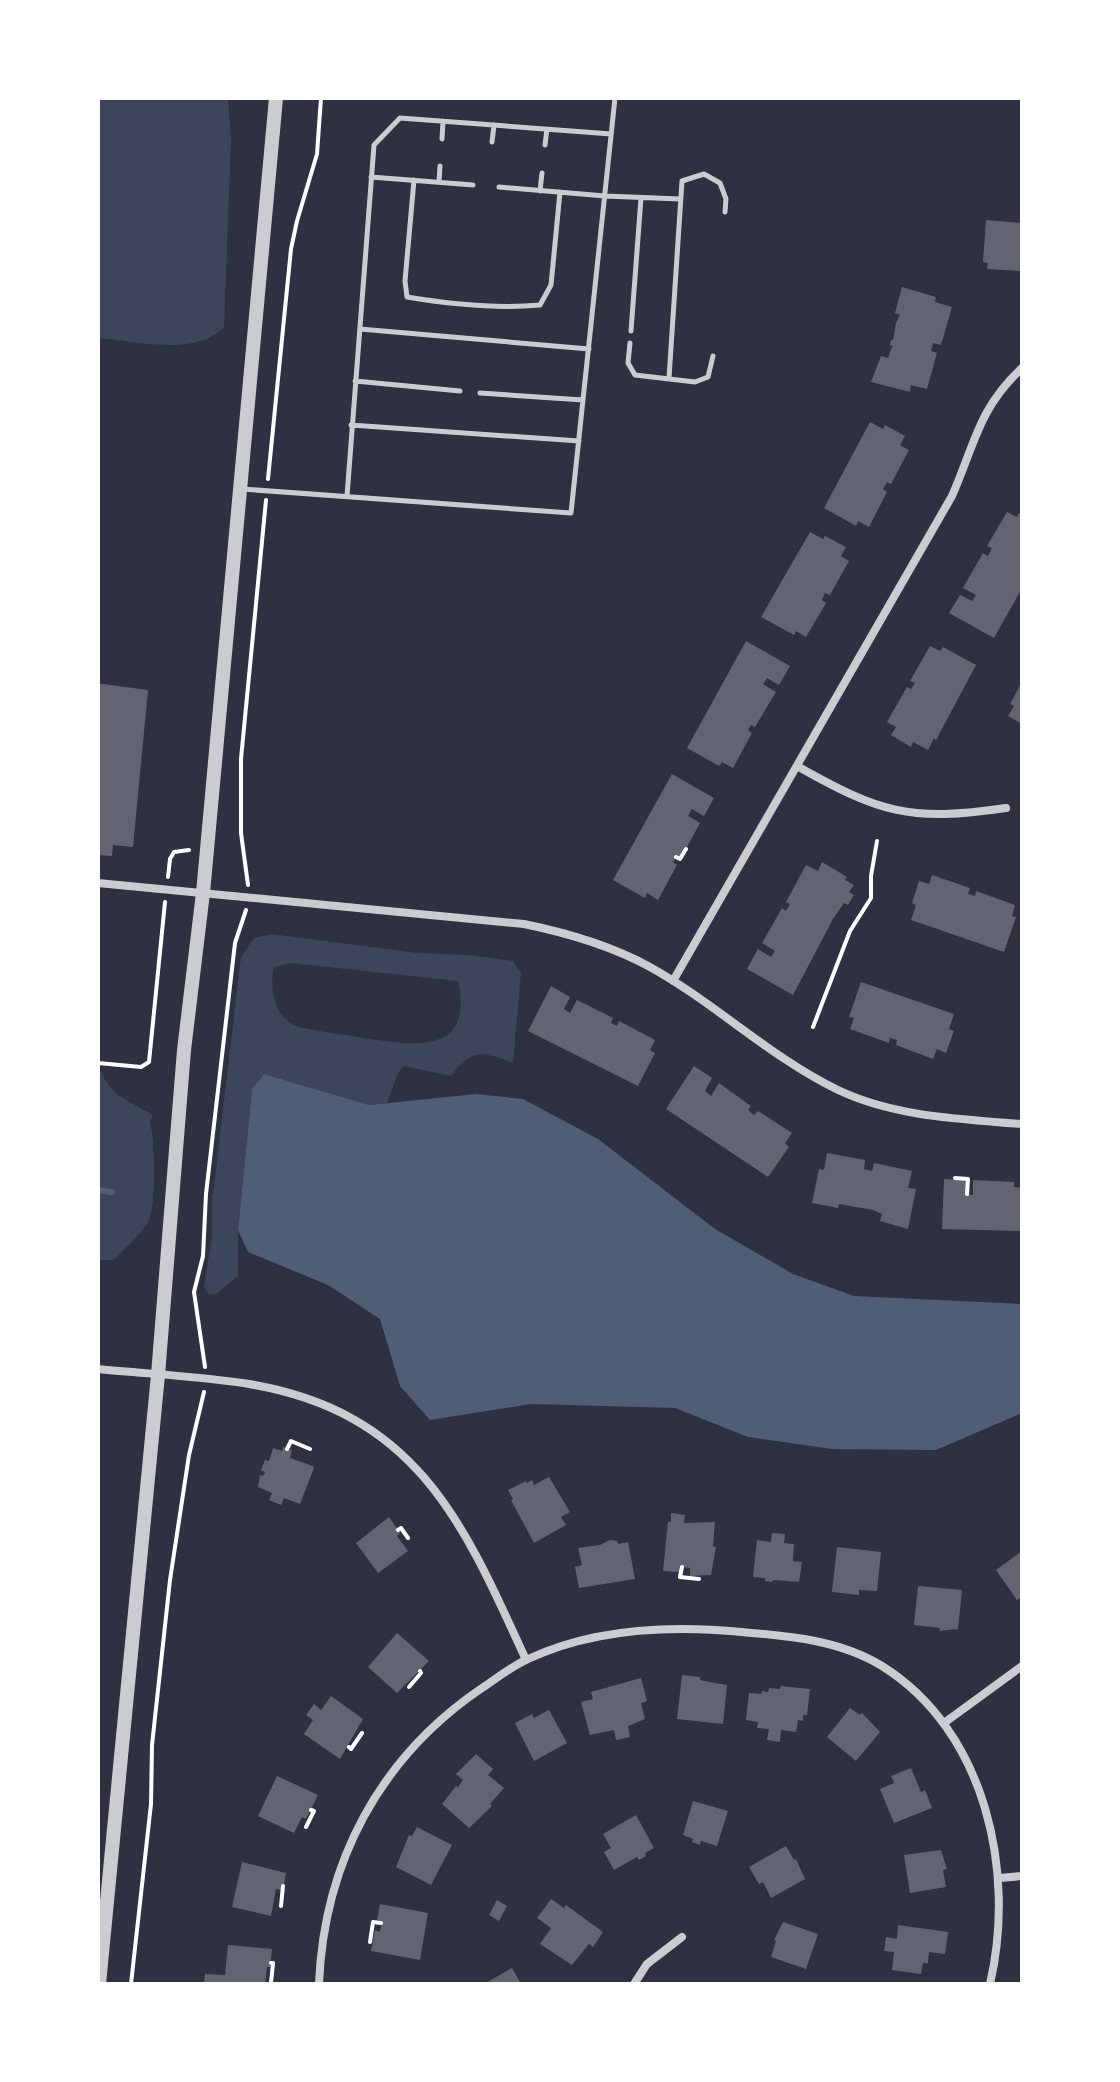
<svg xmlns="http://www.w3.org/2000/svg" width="1120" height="2082" viewBox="0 0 1120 2082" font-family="'Archivo Narrow',sans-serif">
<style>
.green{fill:#3c4559;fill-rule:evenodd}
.water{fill:#4f5d75}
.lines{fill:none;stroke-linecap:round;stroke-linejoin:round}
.stream{stroke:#4f5d75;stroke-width:6}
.building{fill:#626471}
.path{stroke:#fff;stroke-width:4}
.service{stroke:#caccd0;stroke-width:5}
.minor{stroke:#caccd0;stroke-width:8}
.tertiary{stroke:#caccd0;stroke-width:14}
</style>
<rect width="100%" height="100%" fill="#2d3142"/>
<!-- green -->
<path class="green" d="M98 98H228L231 140 224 328C192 357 137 341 98 338Z
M271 934 418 953 469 955 513 961 521 973 513 1063C483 1051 472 1048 451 1076L404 1066 398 1073 387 1103 369 1105 264 1074 252 1089 238 1230V1276L216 1294 209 1295 204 1287 212 1235V1203L241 957 254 938ZM290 963 458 981C474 1055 414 1046 365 1038 343 1035 320 1031 298 1027 274 1017 269 991 274 967Z
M98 1071 102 1072C108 1095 134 1103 153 1115L150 1122C155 1140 157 1206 148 1222 140 1236 125 1248 114 1260H98Z"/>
<!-- water -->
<path class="water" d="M264 1074 369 1105 476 1094 523 1099 598 1139 715 1229 793 1274 854 1296 1022 1304V1413L936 1450 832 1449 748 1437 675 1408 531 1404 430 1420 400 1386 380 1319 328 1285 248 1252 238 1230 252 1089Z"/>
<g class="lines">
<!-- stream -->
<path class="stream" d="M98 1190 112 1192"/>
</g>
<!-- building -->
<path class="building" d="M986 220 1022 223V271L987 269 988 263 983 262Z
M902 287 936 297 935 302 952 307 941 345 933 343 931 351 937 353 927 389 911 385 910 392 871 382 881 356 888 358 891 349 893 346 890 345 891 340H893L896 323 900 315 895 313Z
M870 422 883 429 885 425 905 436 900 445 909 450 891 484 887 482 883 489 887 492 869 527 858 521 856 526 824 508Z
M1007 512 1017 517 1019 513 1022 514V588L994 638 949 613 960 595 972 601 976 595 963 588 983 553 988 556 992 548 987 546Z
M810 532 823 539 825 536 846 547 841 556 849 561 830 595 825 593 822 600 826 603 806 637 796 631 794 635 761 617Z
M746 641 790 666 779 685 767 678 763 684 776 692 755 727 751 725 748 730 752 733 733 768 722 762 719 766 687 748Z
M930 646 940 651 943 647 976 665 936 740 934 738 928 750 913 742 911 747 891 735 896 727 887 722 907 687 911 689 915 683 910 681Z
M1022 682V724L1008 716 1014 706 1010 704Z
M103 684 148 690 133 847 113 845 112 856 98 855V718L100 707 98 706V685Z
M672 774 714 798 704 816 692 809 688 816 700 823 681 858 677 856 673 862 677 865 658 900 647 893 645 898 613 880Z
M822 862 847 877 845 880 854 885 849 892 854 895 848 905 844 903 833 919 793 995 747 969 758 949 771 957 775 951 762 943 782 908 786 911 790 904 786 902 806 865 818 871Z
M932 875 970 888 968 894 975 896 976 891 1015 905 1012 916 1016 917 1004 952 911 920 916 905 912 903 919 881 929 884Z
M861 982 954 1014 949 1029 954 1031 946 1053 937 1049 933 1059 896 1045 897 1040 890 1038 889 1043 850 1029 854 1018 849 1017Z
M551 986 570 997 564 1009 570 1013 577 1000 613 1018 611 1023 617 1026 619 1021 655 1040 650 1050 655 1053 638 1086 528 1031Z
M694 1066 712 1078 705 1091 709 1094 711 1096 719 1083 751 1106 748 1110 754 1115 758 1111 792 1133 785 1143 789 1147 768 1177 666 1109Z
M827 1153 865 1160 864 1169 872 1171 874 1163 912 1171 908 1188 916 1189 908 1229 880 1221 882 1214 873 1210 839 1204 838 1208 812 1203 819 1169 824 1170Z
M944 1179 966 1180V1194L973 1195V1180L1014 1182V1187L1022 1188V1231L942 1229Z
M283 1447 292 1450 290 1458 313 1466 314 1468 300 1504 284 1498 281 1505 269 1500 272 1493 258 1487 260 1475 263 1476 265 1472 261 1470 265 1460 269 1461 273 1448 282 1451Z
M549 1477 570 1512 561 1517 566 1525 534 1543 511 1500 513 1499 508 1490 526 1481 527 1483 532 1480 534 1485Z
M671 1513 685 1515 684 1523 715 1522 713 1546 716 1547 711 1575 690 1576V1568L682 1567 679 1572 663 1571 668 1522H671Z
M389 1517 400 1533 397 1536 408 1551 378 1573 356 1543Z
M772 1533 785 1534 784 1543 794 1544 793 1561 802 1562 799 1582 773 1580 772 1582 765 1581V1578L753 1577 757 1540 771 1542Z
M610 1540 617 1541 618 1544 628 1542 635 1579 579 1588 575 1567 582 1565 578 1548 600 1545Z
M837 1547 881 1552 877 1591 859 1590V1595L832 1592Z
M1022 1551V1597L1017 1600 996 1570Z
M918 1586 962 1590 958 1629 939 1631 940 1628 914 1625Z
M397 1633 429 1661 397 1693 368 1667Z
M682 1675 700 1677V1680L704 1681 727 1685 723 1724 677 1719Z
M641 1678 647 1701 641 1703 645 1719 628 1726 630 1737 616 1740 614 1730 590 1735 581 1702 593 1699 591 1692Z
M781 1686 810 1689 807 1715H803V1721L798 1720 796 1732 781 1730 780 1742 767 1740 769 1729 757 1728 758 1722 746 1720 749 1693 761 1694 762 1691 768 1692 769 1688 780 1689Z
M331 1696 363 1719 340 1759 304 1734 313 1720 306 1715 314 1704 321 1710Z
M850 1708 860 1715 862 1713 880 1732 856 1761 827 1737Z
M549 1710 567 1743 534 1761 515 1723 532 1714 534 1718Z
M476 1754 493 1769 488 1775 504 1788 490 1804 492 1806 469 1828 442 1804 456 1786 458 1787 463 1780 456 1774Z
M911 1768 921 1792 925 1790 932 1808 894 1823 880 1789 894 1783 891 1776Z
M277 1776 318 1795 306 1819 302 1817 294 1833 258 1816Z
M693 1801 728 1811 717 1846 701 1841 700 1845 692 1842 693 1839 683 1835Z
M636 1815 654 1848 645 1853 646 1856 639 1860 637 1857 614 1870 604 1852 611 1848 603 1834Z
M417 1827 452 1845 431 1885 396 1867 409 1835 412 1836Z
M786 1846 794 1860 796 1859 805 1879 771 1898 763 1882 759 1884 749 1867Z
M941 1850 947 1869 943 1870 946 1887 910 1893 904 1855Z
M242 1862 286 1873 283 1890 276 1889 271 1916 232 1907Z
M551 1899 564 1908 566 1905 603 1932 593 1947 589 1944 572 1965 540 1944 551 1928 537 1918Z
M497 1900 507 1906 499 1921 489 1915Z
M380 1904 428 1913 420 1960 371 1951 375 1930 380 1932 382 1921 377 1920Z
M783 1922 818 1934 806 1969 771 1957 776 1941 774 1940Z
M898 1925 948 1932 945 1954 929 1952 928 1963H923L921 1974 892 1970 894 1952 884 1951 886 1937 897 1939Z
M228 1945 272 1949 270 1967H267L265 1984H204L205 1974 225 1975Z
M512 1968 521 1984H484Z"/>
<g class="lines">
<!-- path -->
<path class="path" d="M268 479 291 249 297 221 317 154 321 98
M676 857 680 859 686 849
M168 877 170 859 174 852 189 850
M248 885 241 833V759L266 500
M813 1027 850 931 871 898V876L877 841
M98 1063 141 1067 149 1062 165 902
M955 1178 968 1179 967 1194
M205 1367 194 1292 203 1256 206 1194 235 943 246 910
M287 1449 291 1441 310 1449
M398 1530 401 1528 408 1538
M682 1567 680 1577 699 1579
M409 1687 421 1673 420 1671
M349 1747 351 1749 362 1733
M306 1827 314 1811 311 1810
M281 1906 283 1886
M370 1942 373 1922 381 1923
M271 1963H273L271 1983
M131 1984 151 1804 152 1745 170 1580 189 1455 204 1392"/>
<!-- service -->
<path class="service" d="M442 139 443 121
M492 142 494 125
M545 145 547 129
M371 177 473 185
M414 180 405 281 407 297C449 304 497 309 540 305L551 285 560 192
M439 182 440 166
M499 187 605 196 680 199
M540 191 542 173
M360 329 589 349
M631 331 641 198
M630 343 628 363 635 375 695 382 708 377 713 356
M669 378 682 181 704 174 720 183 726 199 725 212
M355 381 460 391
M480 393 583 400
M351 425 579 441
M242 489 571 513 615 98
M347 496 374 145 400 118 611 134"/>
<!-- minor -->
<path class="minor" d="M797 766C880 813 910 822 1006 808
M98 883 524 924C568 933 610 945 650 967 715 1003 770 1057 838 1090 895 1117 960 1119 1022 1124
M673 981 952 496C975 444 978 409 1022 368
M98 1369C148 1374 199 1376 249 1384 416 1412 463 1521 526 1660
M944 1723 1022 1666
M1000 1878 1022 1876
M319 1984C324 1862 380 1757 482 1688 497 1678 512 1666 528 1659 594 1628 671 1625 742 1632 789 1636 840 1640 882 1666 986 1731 1016 1872 990 1984
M634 1984 647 1964 682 1937"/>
<!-- tertiary -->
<path class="tertiary" d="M99 1984 158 1375 184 1050 203 893 276 98"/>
</g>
<!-- border -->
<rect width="1120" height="2082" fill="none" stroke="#ffffff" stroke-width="200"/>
</svg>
